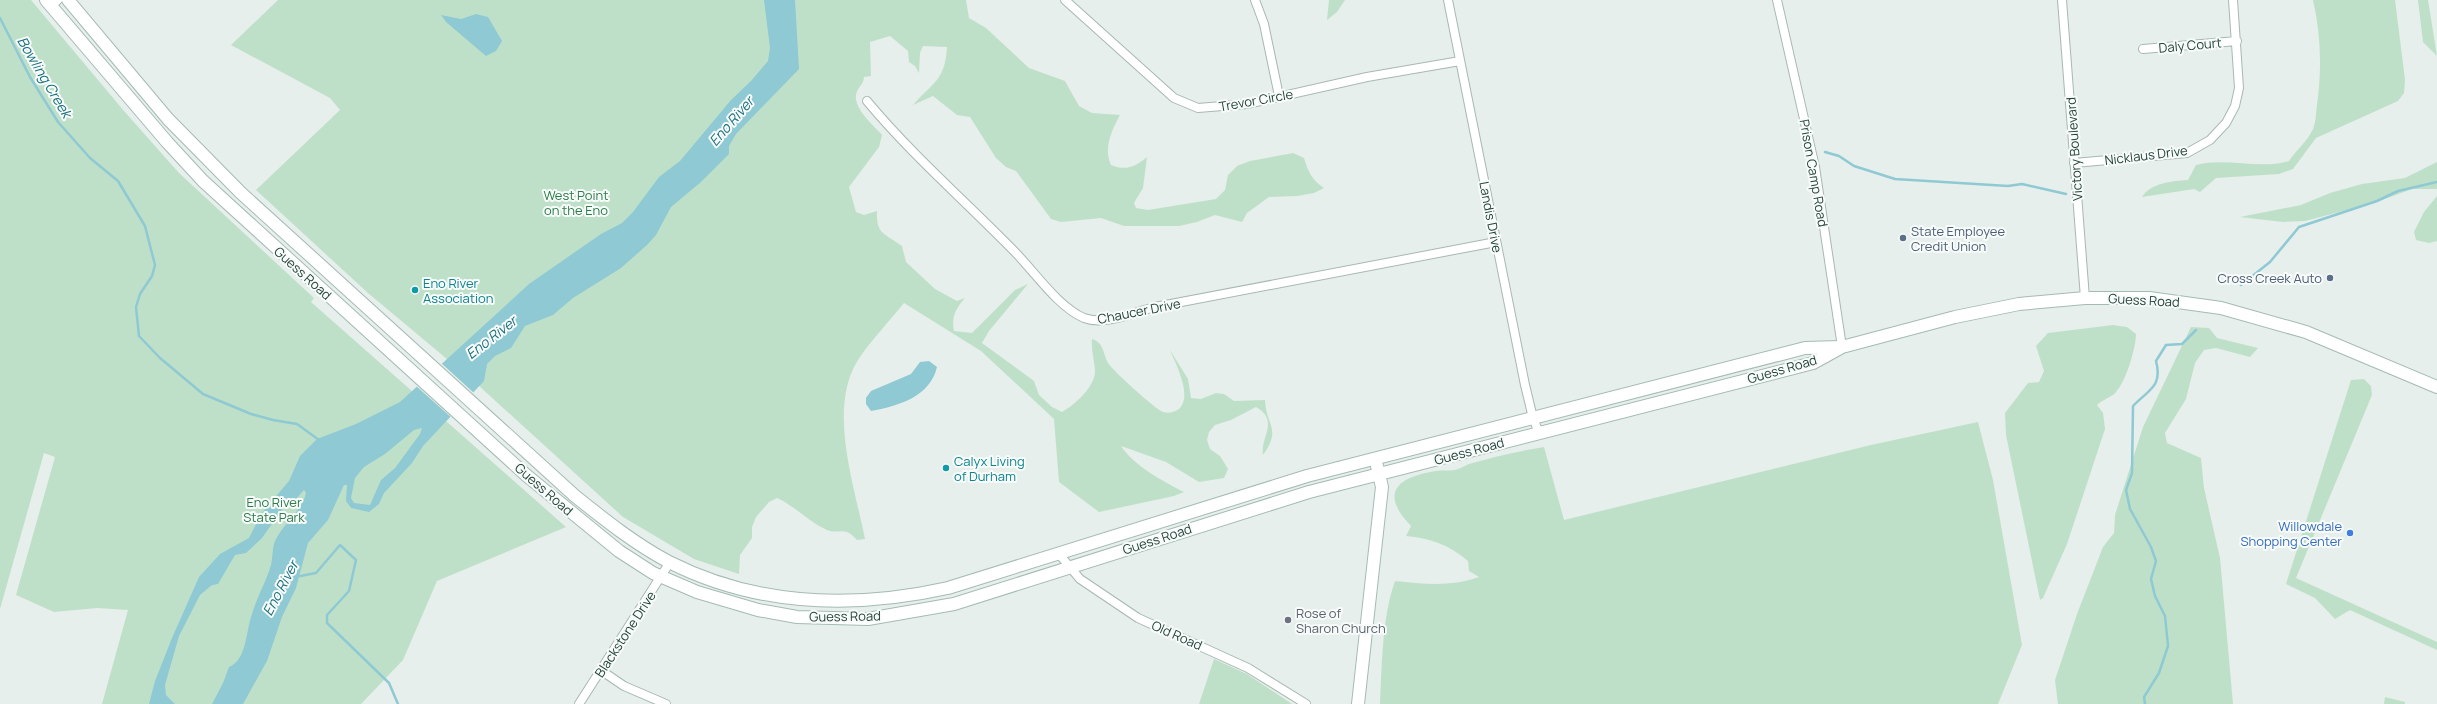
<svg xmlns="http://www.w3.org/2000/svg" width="2437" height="704" viewBox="0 0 2437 704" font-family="Manrope,sans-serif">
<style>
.green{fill:#bfe0c8}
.water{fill:#8ec9d4;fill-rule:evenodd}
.pier{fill:#e6efeb}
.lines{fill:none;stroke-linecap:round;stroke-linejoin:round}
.stream{stroke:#8ec9d4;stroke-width:2.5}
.street-casing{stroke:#a8b8b2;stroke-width:10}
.secondary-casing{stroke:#a4bbb3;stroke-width:14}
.street{stroke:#fff;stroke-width:8}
.secondary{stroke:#fff;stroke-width:12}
.service-dot{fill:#5c6f8a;stroke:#f7fbf9;stroke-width:1.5}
.culture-dot{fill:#0f9aa8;stroke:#f7fbf9;stroke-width:1.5}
.shop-dot{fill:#3f7fe0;stroke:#f7fbf9;stroke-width:1.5}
.worship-dot{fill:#6b7280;stroke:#f7fbf9;stroke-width:1.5}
.labels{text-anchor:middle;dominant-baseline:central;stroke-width:4;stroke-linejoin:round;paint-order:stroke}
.street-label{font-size:13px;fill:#24423a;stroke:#f7fbf9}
.park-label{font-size:13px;fill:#2d7a4b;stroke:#f7fbf9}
.service-label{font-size:13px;fill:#4e5e75;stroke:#f7fbf9;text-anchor:start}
.culture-label{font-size:13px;fill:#0d838f;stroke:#f7fbf9;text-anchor:start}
.shop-label{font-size:13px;fill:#366cbe;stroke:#f7fbf9;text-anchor:end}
.worship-label{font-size:13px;fill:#5b616d;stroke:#f7fbf9;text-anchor:start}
.water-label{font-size:14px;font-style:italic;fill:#1c6f80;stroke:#f7fbf9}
</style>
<rect width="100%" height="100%" fill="#e6efeb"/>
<!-- green -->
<path class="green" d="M0 0H31L124 111 179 173 314 298 311 302 566 527 437 581 403 660 361 704H102L128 610 97 608 54 612 16 595 55 457 44 453 0 609Z
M278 0H966L969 18 986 28 1029 68 1065 81 1079 106 1092 113 1120 115C1112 130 1103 148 1111 165 1126 171 1135 167 1147 157L1143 188 1134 203 1136 208 1148 210 1216 199 1225 190 1228 175 1237 166 1250 161 1293 153 1304 158C1308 172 1312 180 1324 188L1314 193 1297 196 1269 197 1247 213 1242 222 1215 215 1197 222 1179 226H1124L1101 218 1061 222 1051 219 1016 171 1006 167 996 158 970 117 957 115 933 96 913 105C933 82 945 81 947 47L923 46 920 53 919 73 915 66 909 62 908 51 890 36 870 42 871 76 864 77C864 84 857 88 856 95 854 109 873 125 882 135L879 147 849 187 856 212 864 215 877 211C876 235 885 233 902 246L906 262 935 289 957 301 965 298C956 308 951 317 954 331L972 333 1015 290 1028 284 989 331 982 343 1034 381 1039 395 1052 407 1062 412C1075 405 1096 386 1095 370 1094 359 1091 349 1092 339 1104 343 1103 353 1108 363 1112 370 1155 409 1163 412 1168 414 1176 412 1180 408 1192 394 1176 365 1170 350L1188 379 1191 398 1201 399 1216 393 1224 394 1234 401 1265 400C1266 426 1282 428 1263 455 1260 437 1280 421 1256 407L1231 420 1215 425 1209 432 1207 440 1210 449 1220 456 1228 469 1224 478 1199 482 1166 462 1121 446C1134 466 1163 481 1184 492L1174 496 1099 512 1059 482 1054 419 981 351 904 303C889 322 871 340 858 360 827 409 855 487 865 539L857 540C844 525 839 535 827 530 809 522 795 506 777 498L769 502 756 517 752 527V538L740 555 739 574 694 559 623 517 478 385 368 293 256 190 340 110 330 98 231 45Z
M1329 0H1345L1337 12 1327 20Z
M2313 0H2395L2405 80 2404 93 2398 101 2316 138 2293 169 2279 174 2216 178 2200 192 2194 189 2142 197C2151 183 2172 181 2188 180L2196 165C2227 157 2259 170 2289 161 2296 150 2307 142 2313 129 2316 122 2316 112 2317 105 2322 69 2321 35 2313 0Z
M2418 0H2428L2437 56 2423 42Z
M2437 162V189H2412L2374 203 2305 221 2283 222 2240 217 2301 205 2330 193 2362 184 2405 178Z
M2437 196V241L2429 243 2416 240 2414 232 2424 212Z
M2113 325 2127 327 2136 334C2136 348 2125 386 2113 395 2107 399 2102 400 2097 405L2103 413 2105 429 2067 544 2043 598 2040 600 2006 435 2005 413 2028 383 2039 382 2044 371 2036 346 2048 333Z
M2191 327 2209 328 2217 338 2258 348 2250 357 2216 348 2204 350 2195 363 2186 399 2165 433 2167 443 2201 458 2204 488 2220 558 2233 704H2058L2055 680 2077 614 2103 547 2114 533 2115 515 2143 427Z
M2364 379 2371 386 2372 395 2296 578 2437 642V650L2350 610 2335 619 2315 598 2286 584 2351 380Z
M1978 422 1993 480 2022 645 1998 704H1380C1382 666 1382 617 1395 581 1424 584 1451 587 1479 577L1469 571 1468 561C1450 545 1429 538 1406 536L1411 526C1379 493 1397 477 1436 471 1442 470 1449 471 1455 470 1459 469 1464 466 1469 464 1493 457 1519 451 1544 447L1564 520 1871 445Z
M1214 659 1247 674 1292 704H1199Z
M2385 697 2405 702V704H2384Z"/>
<!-- water -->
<path class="water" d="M764 0H795L799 69 736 134 729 146V154L701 182 671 207 656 235 647 245 621 268 573 298 553 315 525 326 511 348 495 356 487 364 484 381 423 446 412 463 384 493 379 504 369 512 351 508 346 501 347 485H344L328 520 308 543 296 588 282 617 267 661 243 704H212L223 683 229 667C247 660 246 630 252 614 257 597 266 582 271 565 273 557 272 548 275 541 283 524 303 509 306 493L304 490 297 498 286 504 262 538 246 553 235 555 218 584 212 585 200 595 179 636 165 685 166 695 175 704H149L155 681 172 638 199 577 220 554 249 538 261 514 289 481 300 456 317 439 356 424 400 402 529 284 601 234 622 223 633 212 659 177 680 161 731 100 751 81 768 61 770 48ZM422 428 420 434 395 468 381 480 370 505 354 503 351 498 355 478 364 467 385 454 414 430Z
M476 14 488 17 502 41 496 51 486 56 446 22 441 15 461 19Z
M929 361 937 367C930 397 898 406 871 411L866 404V398L871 391 911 374 920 362Z"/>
<!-- pier -->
<path class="pier" d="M440 362 475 394 452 418 415 385Z"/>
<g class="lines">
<!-- stream -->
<path class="stream" d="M0 18 30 77 58 122 90 158 118 181 145 226 155 265 152 276 140 294 136 307 139 336 160 358 203 394 251 414 273 420 297 424 319 440
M1825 152 1839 156 1854 166 1895 179 2008 186 2022 184 2066 194
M2241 285 2270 262 2299 227 2377 201 2398 191 2437 182
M295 577 316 573 340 545 356 560 349 591 327 615V623L389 683 398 704
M2145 704 2144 697 2159 673 2168 646 2165 616 2155 596 2151 579 2156 561 2151 547 2130 509 2126 490 2132 473 2133 406C2148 390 2163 387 2156 361L2166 345 2182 344 2196 330"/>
<!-- street casing -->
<g class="street-casing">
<path id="street" d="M1065 0 1174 98 1198 108 1247 104 1367 77 1460 61
M1255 0 1264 24 1279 96
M1448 0 1525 385 1533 418 1539 433
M1777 0 1815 167 1842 347
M2062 0 2085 298
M51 6 58 0
M2143 49 2237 41
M867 101C912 155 965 201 1014 251 1034 271 1058 307 1084 318 1105 326 1134 312 1155 307L1496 242
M2074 163 2187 153 2210 140 2226 123 2235 106 2239 88 2233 0
M1059 554 1080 579 1138 618 1248 668 1306 704
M602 671 624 686 666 704
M579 704 670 562"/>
</g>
<!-- secondary casing -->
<g class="secondary-casing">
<path id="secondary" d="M46 0 167 142 203 181 526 475 619 551 653 573 697 592 758 610 797 617 868 619 954 604 1309 492 1813 363 1842 347 1955 317 2019 304 2085 298H2149L2221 308 2306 332 2437 387
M68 0 168 119 241 193 575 496C605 520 635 544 669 562 758 607 853 609 948 588L1307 476 1805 348 1840 347
M1358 704 1382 487 1377 466"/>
</g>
<!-- street -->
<use href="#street" class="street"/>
<!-- secondary -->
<use href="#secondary" class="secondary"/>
</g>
<!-- markers -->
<g class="service-dot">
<circle cx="1903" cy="238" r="4"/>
<circle cx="2330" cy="278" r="4"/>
</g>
<g class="culture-dot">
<circle cx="415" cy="290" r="4"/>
<circle cx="946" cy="468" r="4"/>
</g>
<circle class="shop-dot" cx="2350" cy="533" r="4"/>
<circle class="worship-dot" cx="1288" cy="620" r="4"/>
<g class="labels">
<!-- street labels -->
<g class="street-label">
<text transform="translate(2190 45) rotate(-5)">Daly Court</text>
<text transform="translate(1256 100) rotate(-10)">Trevor Circle</text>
<text transform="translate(2074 149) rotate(-94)">Victory Boulevard</text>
<text transform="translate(2146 155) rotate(-7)">Nicklaus Drive</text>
<text transform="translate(1814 173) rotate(80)">Prison Camp Road</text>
<text transform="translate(1491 217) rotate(79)">Landis Drive</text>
<text transform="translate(303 273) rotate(42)">Guess Road</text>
<text transform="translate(2144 300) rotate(3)">Guess Road</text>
<text transform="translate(1139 311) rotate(-11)">Chaucer Drive</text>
<text transform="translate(1782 369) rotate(-16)">Guess Road</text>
<text transform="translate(1469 451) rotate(-15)">Guess Road</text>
<text transform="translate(544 489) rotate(41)">Guess Road</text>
<text transform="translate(1157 539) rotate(-18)">Guess Road</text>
<text transform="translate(845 616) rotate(-1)">Guess Road</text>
<text transform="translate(625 634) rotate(-57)">Blackstone Drive</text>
<text transform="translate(1177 635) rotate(24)">Old Road</text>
</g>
<!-- park labels -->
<g class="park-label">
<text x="576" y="195">West Point<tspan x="576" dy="15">on the Eno</tspan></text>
<text x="274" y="502">Eno River<tspan x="274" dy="15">State Park</tspan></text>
</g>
<!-- service labels -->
<g class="service-label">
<text x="1911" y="231">State Employee<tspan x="1911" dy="15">Credit Union</tspan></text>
<text x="2322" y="278" text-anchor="end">Cross Creek Auto</text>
</g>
<!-- culture labels -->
<g class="culture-label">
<text x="423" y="283">Eno River<tspan x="423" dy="15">Association</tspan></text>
<text x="954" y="461">Calyx Living<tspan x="954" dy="15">of Durham</tspan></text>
</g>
<!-- shop labels -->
<g class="shop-label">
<text x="2342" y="526">Willowdale<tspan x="2342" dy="15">Shopping Center</tspan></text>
</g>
<!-- worship labels -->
<g class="worship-label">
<text x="1296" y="613">Rose of<tspan x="1296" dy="15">Sharon Church</tspan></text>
</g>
<!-- water labels -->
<g class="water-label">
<text transform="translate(45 77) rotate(59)">Bowling Creek</text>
<text transform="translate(731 121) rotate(-49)">Eno River</text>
<text transform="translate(491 337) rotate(-38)">Eno River</text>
<text transform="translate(280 588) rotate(-62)">Eno River</text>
</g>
</g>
</svg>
